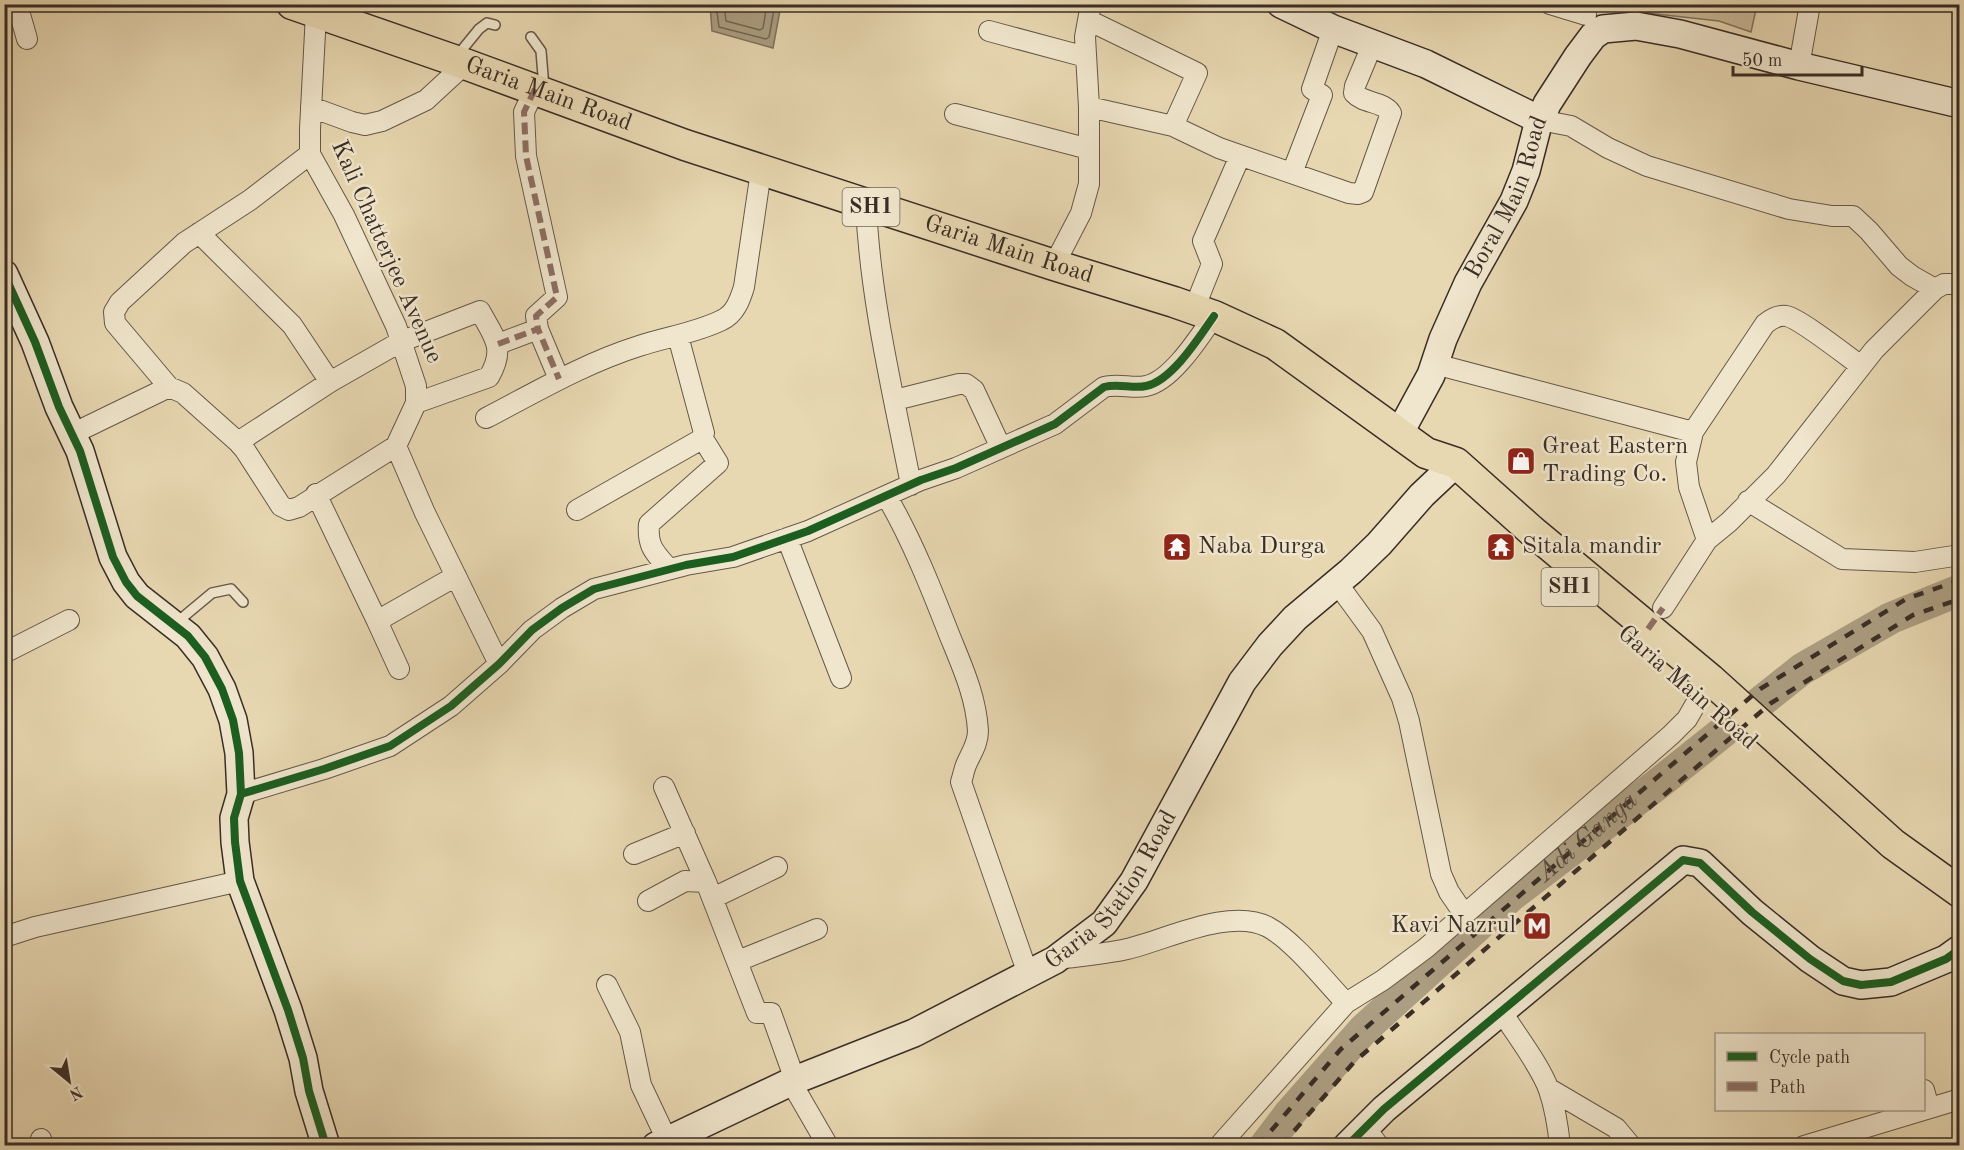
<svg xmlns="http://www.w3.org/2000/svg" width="1964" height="1150" viewBox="0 0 1964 1150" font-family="'Old Standard TT',serif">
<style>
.green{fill:#cabb9a;stroke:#827460;stroke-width:1.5}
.water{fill:#ac9e82;stroke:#7e715d;stroke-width:1.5}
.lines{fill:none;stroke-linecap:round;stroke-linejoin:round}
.shore{stroke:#726654;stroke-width:1.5}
.river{stroke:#ac9e82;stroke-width:32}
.lane-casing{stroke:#655849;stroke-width:12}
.street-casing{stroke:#655849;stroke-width:22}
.secondary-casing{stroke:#392d26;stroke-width:30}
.primary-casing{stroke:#392d26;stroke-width:33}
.lane{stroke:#f0e6cd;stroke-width:9}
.street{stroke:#f0e6cd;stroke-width:20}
.secondary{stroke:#f0e6cd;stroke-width:27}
.primary{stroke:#e8d8b2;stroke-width:30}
.rail{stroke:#392d26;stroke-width:4.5;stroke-dasharray:10 10;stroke-linecap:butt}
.quiet{stroke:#8d6e63;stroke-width:6;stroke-dasharray:12 6;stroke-linecap:butt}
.cycleway-casing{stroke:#f0e6cd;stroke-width:11}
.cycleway{stroke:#1b5e20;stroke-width:8}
.labels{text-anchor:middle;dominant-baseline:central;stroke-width:5;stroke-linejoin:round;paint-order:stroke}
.shield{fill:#f0e6cd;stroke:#706458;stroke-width:1.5}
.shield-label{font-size:22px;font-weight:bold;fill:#392d26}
.street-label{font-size:24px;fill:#392d26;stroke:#f0e6cd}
.poi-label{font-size:24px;fill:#392d26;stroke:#f0e6cd;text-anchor:start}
.water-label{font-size:26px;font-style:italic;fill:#56493d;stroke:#f0e6cd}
</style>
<rect width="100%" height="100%" fill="#e8d8b2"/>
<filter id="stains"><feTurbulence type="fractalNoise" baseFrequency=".00333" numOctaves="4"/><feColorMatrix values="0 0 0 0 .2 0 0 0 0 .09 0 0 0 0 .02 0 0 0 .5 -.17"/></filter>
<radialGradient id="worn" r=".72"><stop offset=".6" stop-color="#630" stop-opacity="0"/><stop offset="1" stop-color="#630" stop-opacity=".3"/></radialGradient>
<!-- green -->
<path class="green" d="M1603 4H1757V5L1751 32 1719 21 1602 8Z"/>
<!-- water -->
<path class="water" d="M710 5H781L773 48 712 31Z"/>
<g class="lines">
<!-- shore -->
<path class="shore" d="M716 4 719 27 766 39 769 37 775 4
M724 4 726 21 760 30 763 28 767 4"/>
<!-- river -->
<path class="river" d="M1265 1146 1290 1113 1364 1029 1512 895 1659 783 1802 669 1891 618 1960 590"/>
<!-- lane casing -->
<g class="lane-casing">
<path id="lane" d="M531 37 541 51 544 88
M457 56 479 29 487 23 495 25
M176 623 212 593 231 589 243 602"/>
</g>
<!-- street casing -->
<g class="street-casing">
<path id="street" d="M17 4 27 39
M1550 4 1586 15
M316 13 310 129V154L344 215 396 326 416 386V403L396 446 425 513 499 664
M1088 20 1197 73 1173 126
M989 31 1086 57
M1799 66 1810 4
M535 89 524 112 526 156 557 297 536 316 538 329
M311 107 352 122 365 125 382 121 426 100 465 64
M1089 107 1173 126 1219 148 1349 193 1358 194 1363 192 1391 113C1383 101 1364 104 1354 93L1355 86 1373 43
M955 114 1089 149
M1540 120 1571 126 1608 148 1647 166 1789 209 1832 216H1853L1869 231 1899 266 1912 276 1935 289
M1292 173 1322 95 1312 89 1333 29
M866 205C870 299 893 392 911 485
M199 233 292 325 330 382
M1054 265 1081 213 1089 184V107L1085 37 1091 4
M1194 309 1212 264 1203 241 1240 156
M498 344 538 329 559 379
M1435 364 1693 432
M1861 366C1847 356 1799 318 1786 316 1778 315 1771 319 1765 324L1693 432 1686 462 1689 487 1707 540 1729 522 1776 475 1874 350 1935 289 1944 284H1960
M169 387 183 393 238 442 245 450 281 506 289 510 299 507 396 446
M895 400 959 384H966L974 390 1001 448
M486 418C536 392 585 363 639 346 666 337 696 333 722 320 735 314 740 300 744 287L761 171
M72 434 169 387 115 323 114 312 120 302 184 243 250 200 310 154
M238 442 330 382 400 342 480 311C494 337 506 348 489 377L416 403
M316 494 377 621 456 576
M887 497C912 540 931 588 949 634 962 666 976 696 978 731 978 744 971 753 966 765 964 770 963 776 961 782L1028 974
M1748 501 1842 559 1915 562 1960 555
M577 510 700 440 704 433 678 336
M787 538 841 678
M669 569C655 553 647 547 649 524L718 463 702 437
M1337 583 1372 631 1402 698 1409 721 1441 874 1449 892 1464 914
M1663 608 1707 540
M377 621 399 669
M4 653 69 620
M664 787 706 882
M241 794 324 769 390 746 451 706 499 664 532 630 562 608 594 589 686 565 733 557 808 531 921 480 956 468 1055 424 1104 387C1118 383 1133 389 1146 386 1172 381 1200 336 1214 316
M634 854 685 833
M713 898 777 867
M648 901 685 881 706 882 757 1013H771L795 1080
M4 937 35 927 240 881
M1059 959C1081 956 1105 954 1127 949 1166 940 1230 907 1268 927 1294 941 1325 981 1346 1003
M738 961 817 929
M607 985 630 1032 641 1085 667 1140
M1502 1012C1516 1035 1540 1065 1549 1090 1555 1108 1558 1126 1560 1146
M791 1082 828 1146
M1548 1088 1616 1128 1631 1146
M1924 1090 1929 1108
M1365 1128 1379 1146
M41 1139 43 1146
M1219 1146 1346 1003 1383 980 1426 948 1671 735 1687 719 1710 679
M1804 1146 1960 1099"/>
</g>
<!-- secondary casing -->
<g class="secondary-casing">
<g id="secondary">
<path d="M1281 4 1333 29 1426 64 1540 120"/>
<path d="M4 274 35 342 59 407 80 451 113 557 126 582 137 596 188 636 205 657 222 689 233 720 239 753 241 794 234 818 235 842 240 881 288 1010 303 1058 309 1091 326 1146"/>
<path id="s1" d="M1399 434 1431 375 1443 339 1468 283 1514 201 1526 171 1537 128 1547 104 1578 56 1593 36 1603 29 1636 26 1680 34 1799 66 1960 104"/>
<path id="s2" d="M656 1146 795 1080 914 1033 1055 960 1104 923 1134 881 1242 682 1270 645 1295 618 1351 571 1379 544 1422 495 1456 463"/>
<path d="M1347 1146 1384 1109 1683 860 1700 863 1752 912 1810 959 1843 981 1861 985 1891 982 1946 959 1960 949"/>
</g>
</g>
<!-- primary casing -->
<g class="primary-casing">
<g id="primary">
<path id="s3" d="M292 4 465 64 685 145 1054 265 1174 302 1214 316 1275 344 1426 453 1456 463 1532 531 1710 679 1893 844 1960 892"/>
</g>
</g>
<!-- lane -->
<use href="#lane" class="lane"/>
<!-- street -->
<use href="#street" class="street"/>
<!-- secondary -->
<use href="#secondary" class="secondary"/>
<!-- primary -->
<use href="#primary" class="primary"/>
<!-- rail -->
<g class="rail">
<path id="s4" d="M1258 1146 1341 1049 1760 689 1906 599 1960 580"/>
<path d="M1281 1146 1354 1062 1771 703 1913 615 1960 599"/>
</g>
<!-- quiet -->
<path class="quiet" d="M535 89 524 112 526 156 557 297 536 316 538 329
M498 344 538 329 559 379
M1648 629 1663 608"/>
<!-- cycleway casing -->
<g class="cycleway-casing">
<path id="cycleway" d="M4 274 35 342 59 407 80 451 113 557 126 582 137 596 188 636 205 657 222 689 233 720 239 753 241 794 234 818 235 842 240 881 288 1010 303 1058 309 1091 326 1146
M241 794 324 769 390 746 451 706 499 664 532 630 562 608 594 589 686 565 733 557 808 531 921 480 956 468 1055 424 1104 387C1118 383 1133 389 1146 386 1172 381 1200 336 1214 316
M1347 1146 1384 1109 1683 860 1700 863 1752 912 1810 959 1843 981 1861 985 1891 982 1946 959 1960 949"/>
</g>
<!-- cycleway -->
<use href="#cycleway" class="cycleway"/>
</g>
<!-- icons -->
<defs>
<g id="shop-square" transform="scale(1.5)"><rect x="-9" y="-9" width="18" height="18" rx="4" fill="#8f2418" stroke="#f0e6cd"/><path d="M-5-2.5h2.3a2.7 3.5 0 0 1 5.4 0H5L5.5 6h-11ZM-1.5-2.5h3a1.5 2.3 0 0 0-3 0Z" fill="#fff"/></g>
<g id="temple-square" transform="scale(1.5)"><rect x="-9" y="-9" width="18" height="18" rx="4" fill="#8f2418" stroke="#f0e6cd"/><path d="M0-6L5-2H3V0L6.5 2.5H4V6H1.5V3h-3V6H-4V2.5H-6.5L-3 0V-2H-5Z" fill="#fff"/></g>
<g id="metro-square" transform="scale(1.5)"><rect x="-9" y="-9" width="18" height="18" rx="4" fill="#8f2418" stroke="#f0e6cd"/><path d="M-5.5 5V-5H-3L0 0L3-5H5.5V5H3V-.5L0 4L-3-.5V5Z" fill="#fff"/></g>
</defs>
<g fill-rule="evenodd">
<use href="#shop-square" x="1521" y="461"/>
<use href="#temple-square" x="1177" y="547"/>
<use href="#temple-square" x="1501" y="547"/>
<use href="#metro-square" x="1537" y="926"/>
</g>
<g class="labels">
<!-- shield labels -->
<g class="shield">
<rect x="842.5" y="188" width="57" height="38" rx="4.5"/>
<rect x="1541.5" y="568" width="57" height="38" rx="4.5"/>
</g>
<g class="shield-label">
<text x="871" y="207">SH1</text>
<text x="1570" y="587">SH1</text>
</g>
<!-- street labels -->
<g class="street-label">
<text stroke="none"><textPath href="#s3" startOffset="272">Garia Main Road</textPath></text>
<text stroke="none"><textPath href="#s1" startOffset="261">Boral Main Road</textPath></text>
<text stroke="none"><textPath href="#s3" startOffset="758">Garia Main Road</textPath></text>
<text transform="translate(386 252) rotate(66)">Kali Chatterjee Avenue</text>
<text transform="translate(1687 688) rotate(41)">Garia Main Road</text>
<text stroke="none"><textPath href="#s2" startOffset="532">Garia Station Road</textPath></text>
</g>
<!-- poi labels -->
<g class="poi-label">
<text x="1542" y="447">Great Eastern<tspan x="1542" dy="28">Trading Co.</tspan></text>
<text x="1198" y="547">Naba Durga</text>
<text x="1522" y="547">Sitala mandir</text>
<text x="1516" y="926" text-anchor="end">Kavi Nazrul</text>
</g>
<!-- water labels -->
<g class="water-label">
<text stroke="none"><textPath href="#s4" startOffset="453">Adi Ganga</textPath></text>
</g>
</g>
<!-- margin -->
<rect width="1964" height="1150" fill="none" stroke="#e8d8b2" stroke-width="24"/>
<rect x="6" y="6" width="1952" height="1138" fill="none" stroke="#392d26" stroke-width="3"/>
<rect x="12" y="12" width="1940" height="1126" fill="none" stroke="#392d26" stroke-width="1.5"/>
<!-- legend -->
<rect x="1715" y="1033" width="210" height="78" fill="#f0e6cd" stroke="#a79c8a" stroke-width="1.5"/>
<rect x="1727" y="1052" width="30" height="9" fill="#1b5e20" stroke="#a79c8a" stroke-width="1.5"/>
<text x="1769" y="1063" font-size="18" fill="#392d26">Cycle path</text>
<rect x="1727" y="1082" width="30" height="9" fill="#8d6e63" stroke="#a79c8a" stroke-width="1.5"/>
<text x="1769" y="1093" font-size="18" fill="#392d26">Path</text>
<!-- north arrow -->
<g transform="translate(69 1081) rotate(150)" stroke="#f0e6cd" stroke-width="4.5" paint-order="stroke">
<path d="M0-4.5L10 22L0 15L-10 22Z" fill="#392d26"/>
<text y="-9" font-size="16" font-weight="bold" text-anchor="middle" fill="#392d26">N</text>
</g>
<!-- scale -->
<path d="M1733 66v9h129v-9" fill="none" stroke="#392d26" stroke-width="3"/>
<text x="1742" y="66" font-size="18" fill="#392d26" stroke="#f0e6cd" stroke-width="4.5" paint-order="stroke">50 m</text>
<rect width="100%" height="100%" filter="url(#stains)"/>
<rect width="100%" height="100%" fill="url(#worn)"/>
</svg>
